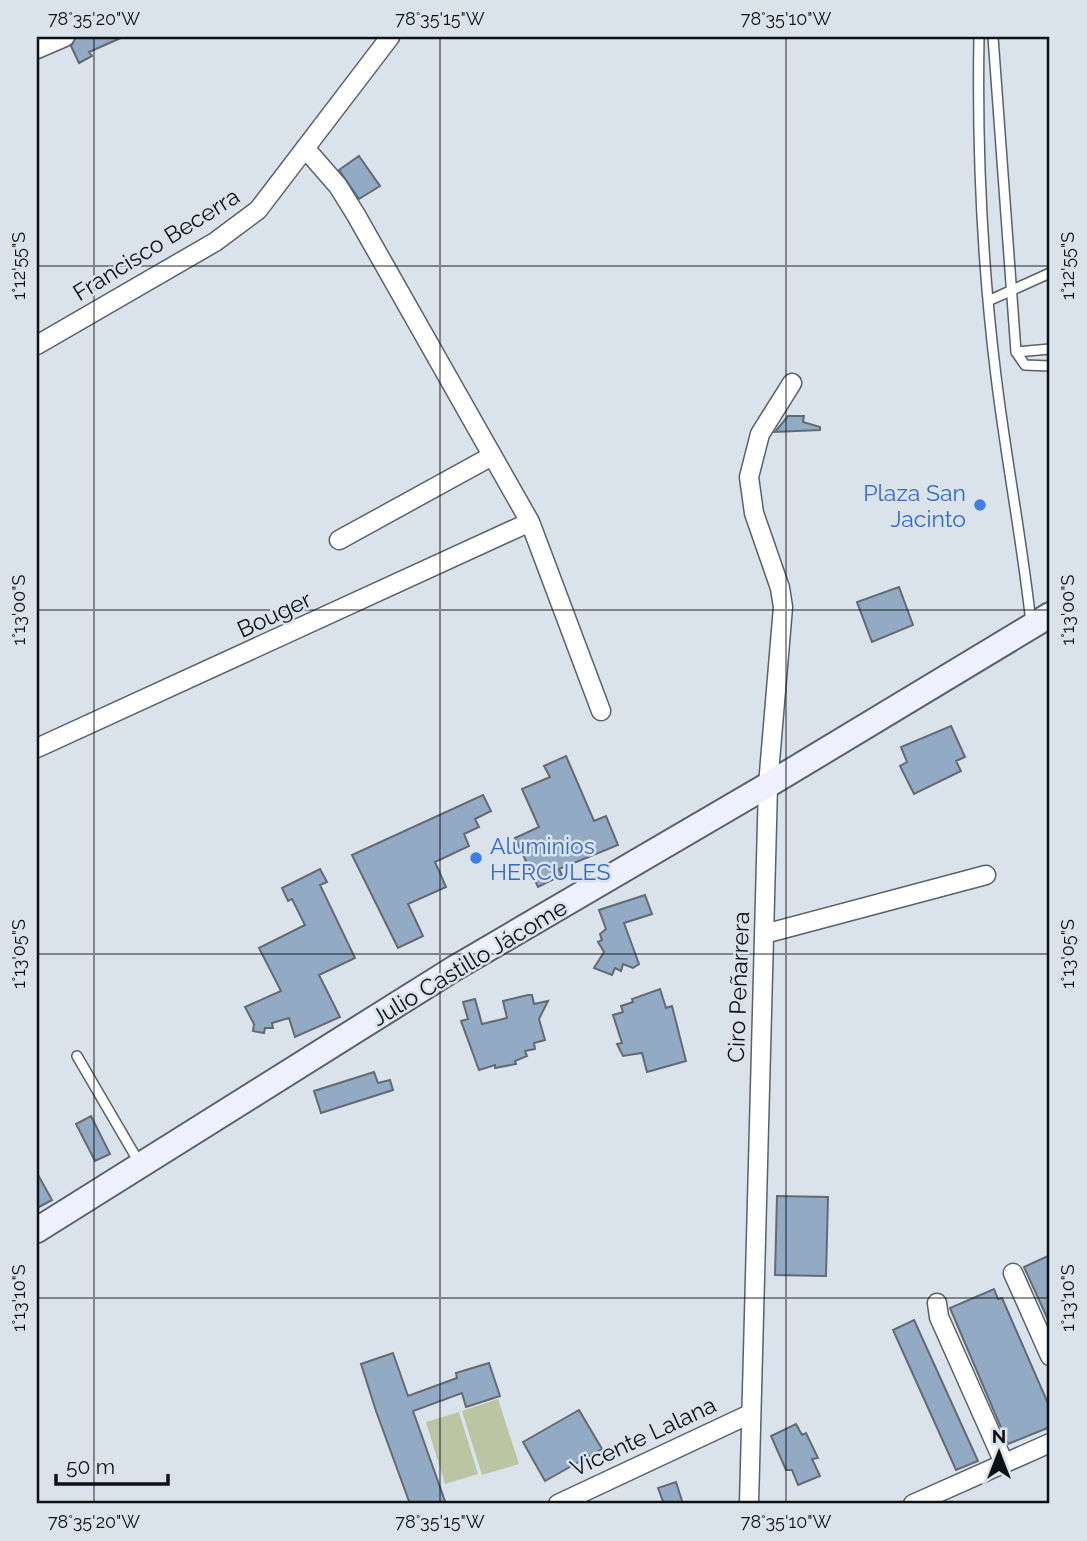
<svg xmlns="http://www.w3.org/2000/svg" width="1087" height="1541" viewBox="0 0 1087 1541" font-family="Raleway,sans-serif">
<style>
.green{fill:#bbc4a3}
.building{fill:#93aac4;stroke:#636a73;stroke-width:2}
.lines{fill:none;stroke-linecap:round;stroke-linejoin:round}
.service-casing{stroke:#596169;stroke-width:12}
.minor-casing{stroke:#596169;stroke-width:21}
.secondary-casing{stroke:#596169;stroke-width:28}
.service{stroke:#fff;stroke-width:9}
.minor{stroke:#fff;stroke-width:18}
.secondary{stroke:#eff0fe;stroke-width:24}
.ticks{fill:none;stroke:#0e1114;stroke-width:2;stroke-opacity:0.45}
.shop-dot{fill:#3f7fe0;stroke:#dae2ec;stroke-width:2.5}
.labels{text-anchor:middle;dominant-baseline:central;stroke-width:5;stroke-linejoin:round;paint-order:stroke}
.street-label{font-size:23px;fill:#0e1114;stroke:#dae2ec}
.shop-label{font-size:23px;fill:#366cbe;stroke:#dae2ec;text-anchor:end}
.neatline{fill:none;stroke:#0e1114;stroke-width:2.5}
.ticks-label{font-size:18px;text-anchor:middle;fill:#0e1114}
</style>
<rect width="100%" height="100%" fill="#dae2ec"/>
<!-- green -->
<path class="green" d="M498 1399 519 1464 482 1475 462 1411Z
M459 1412 478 1474 445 1484 426 1422Z"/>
<!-- building -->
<path class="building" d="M76 37H123L89 52 92 56 79 63 71 46Z
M359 156 380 186 359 199 339 170Z
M788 416H804L803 422 820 427V430L775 432Z
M899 587 913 625 872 642 857 602Z
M951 726 965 757 956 761 961 771 914 794 900 766 907 762 901 747Z
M566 756 594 821 606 816 618 845 559 869 562 875 538 887 515 838 539 827 522 789 550 777 544 766Z
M483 795 491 811 475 819 479 827 464 834 469 846 435 862 446 887 408 904 423 936 398 948 352 855Z
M320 869 327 882 320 885 355 958 319 975 340 1017 295 1037 289 1018 272 1023 273 1028H265L264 1033 253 1031 254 1024 245 1007 281 991 259 948 305 925 292 899 288 901 282 888Z
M645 895 652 914 624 923 639 964 633 968 623 964 621 971 615 968 612 975 594 968 604 952 598 942 602 940 600 934 606 929 599 910Z
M660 989 666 1008 672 1006 686 1061 647 1072 642 1053 623 1056 617 1044 622 1043 613 1015 623 1012 621 1006 633 1002 632 999Z
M528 995H532L534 1004 548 1001 539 1019 545 1040 534 1043 535 1049 525 1051 527 1056 515 1061 516 1064 495 1068V1065L479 1070 461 1021 468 1019 463 1002 475 999 482 1024 507 1018 503 1001Z
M374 1072 378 1083 390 1080 393 1090 321 1113 314 1091Z
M91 1116 110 1154 95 1161 76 1124Z
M37 1173 52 1200 37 1208Z
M777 1196 828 1197 826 1276 775 1275Z
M1050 1255V1324L1024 1267Z
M994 1289 998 1299 1002 1298 1050 1408V1427L1008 1444 950 1308Z
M914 1320 978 1461 956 1470 893 1330Z
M393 1353 408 1396 457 1378 456 1373 489 1363 500 1396 466 1407 462 1393 413 1411 446 1504H410L376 1411 361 1364Z
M579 1410 602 1449 545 1481 523 1442Z
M796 1424 802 1435 806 1433 818 1458 812 1459 820 1476 798 1485 792 1470H786L771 1436Z
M676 1482 683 1504H664L658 1488Z"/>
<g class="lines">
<!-- service casing -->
<g class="service-casing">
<path id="service" d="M979 37C977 150 982 263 996 376 1006 459 1022 540 1031 623
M993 37 1016 352 1025 365 1050 366
M988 301 1050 273
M1016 352 1050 349
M77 1056 140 1164"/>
</g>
<!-- minor casing -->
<g class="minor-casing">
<path id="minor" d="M37 49 65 37
M305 148 338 186 356 215 530 522 601 711
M37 345 215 242 258 210 390 37
M339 540 492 456
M37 748 530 522
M764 934 986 875
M1013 1273 1050 1356
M937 1303 939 1317 1004 1463
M558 1504 750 1414
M749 1504 768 785 783 607 780 588 754 513 749 477 760 434 792 383
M913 1504 1050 1443"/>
</g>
<!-- secondary casing -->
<g class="secondary-casing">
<path id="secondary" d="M37 1230 455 968 768 785 1050 615"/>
</g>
<!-- service -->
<use href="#service" class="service"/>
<!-- minor -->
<use href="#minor" class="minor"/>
<!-- secondary -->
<use href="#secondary" class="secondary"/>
</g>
<!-- ticks -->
<path class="ticks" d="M94 37V1504M440 37V1504M786 37V1504M37 266H1050M37 610H1050M37 954H1050M37 1298H1050"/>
<!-- markers -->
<g class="shop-dot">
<circle cx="980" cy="505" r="7"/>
<circle cx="476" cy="858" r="7"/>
</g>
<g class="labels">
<!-- street labels -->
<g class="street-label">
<text transform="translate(156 244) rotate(-32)">Francisco Becerra</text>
<text transform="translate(274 614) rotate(-25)">Bouger</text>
<text transform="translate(469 962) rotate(-31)">Julio Castillo Jácome</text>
<text transform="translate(738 987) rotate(-88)">Ciro Peñarrera</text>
<text transform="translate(643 1436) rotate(-25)">Vicente Lalana</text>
</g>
<!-- shop labels -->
<g class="shop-label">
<text x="966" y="492">Plaza San<tspan x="966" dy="26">Jacinto</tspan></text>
<text x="490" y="845" text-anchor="start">Aluminios<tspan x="490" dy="26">HERCULES</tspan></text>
</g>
</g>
<!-- border -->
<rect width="1087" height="1541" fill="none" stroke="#dae2ec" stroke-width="77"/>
<!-- north arrow -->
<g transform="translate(999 1453)" stroke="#dae2ec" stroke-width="5" paint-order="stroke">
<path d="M0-5L12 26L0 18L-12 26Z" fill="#0e1114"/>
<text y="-10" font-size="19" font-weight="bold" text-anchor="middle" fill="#0e1114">N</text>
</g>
<!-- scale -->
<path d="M56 1474v10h112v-10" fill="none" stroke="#0e1114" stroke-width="3.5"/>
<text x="66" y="1474" font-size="21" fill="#0e1114" stroke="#dae2ec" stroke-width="5" paint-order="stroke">50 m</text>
<rect x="38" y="38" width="1010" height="1464" class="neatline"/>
<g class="ticks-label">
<text x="94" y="25">78°35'20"W</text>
<text x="440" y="25">78°35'15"W</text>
<text x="786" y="25">78°35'10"W</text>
<text transform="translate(19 266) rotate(-90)" y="6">1°12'55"S</text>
<text transform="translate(1068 266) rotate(-90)" y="6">1°12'55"S</text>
<text transform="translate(19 610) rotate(-90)" y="6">1°13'00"S</text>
<text transform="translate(1068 610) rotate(-90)" y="6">1°13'00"S</text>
<text transform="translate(19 954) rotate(-90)" y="6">1°13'05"S</text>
<text transform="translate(1068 954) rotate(-90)" y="6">1°13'05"S</text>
<text transform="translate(19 1298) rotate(-90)" y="6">1°13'10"S</text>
<text transform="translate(1068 1298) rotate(-90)" y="6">1°13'10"S</text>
<text x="94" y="1528">78°35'20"W</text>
<text x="440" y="1528">78°35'15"W</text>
<text x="786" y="1528">78°35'10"W</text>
</g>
</svg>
